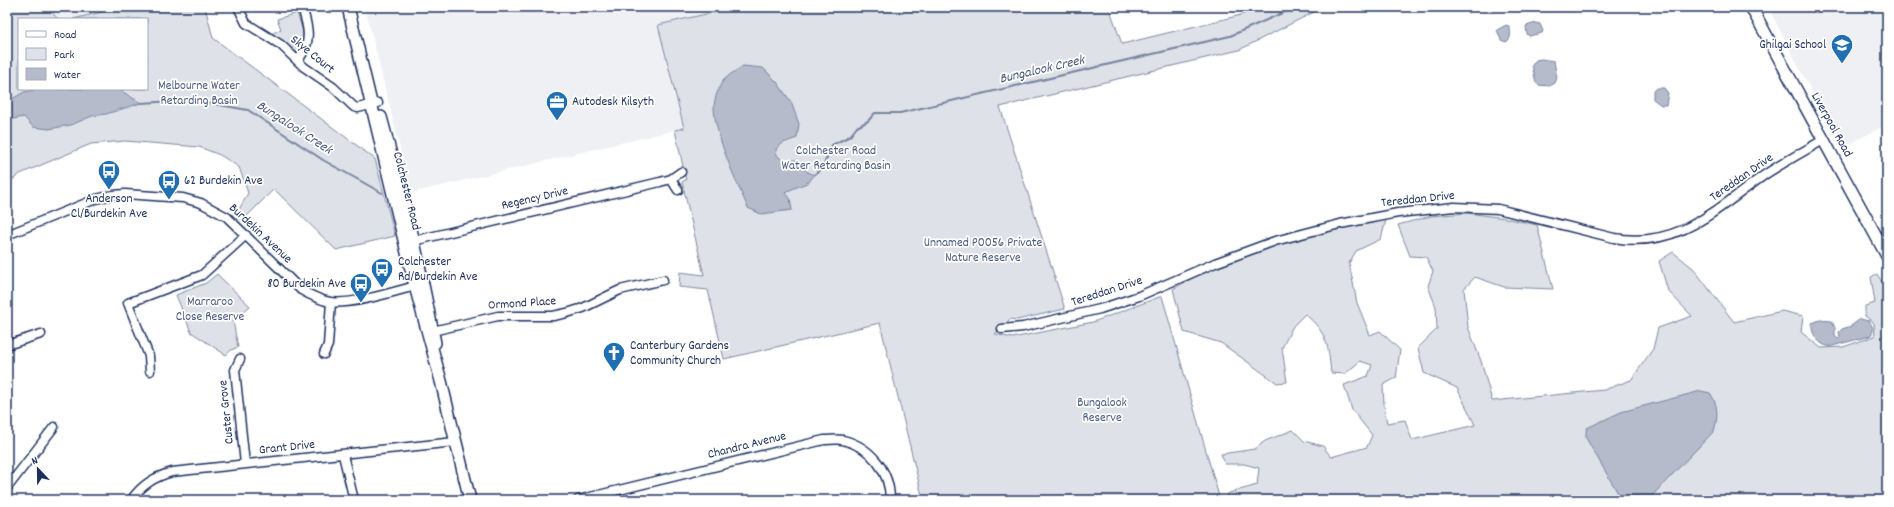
<svg xmlns="http://www.w3.org/2000/svg" width="1894" height="507" viewBox="0 0 1894 507" font-family="Dekko,sans-serif">
<style>
.built{fill:#eff0f4}
.green{fill:#dee1e7;stroke:#7c88a2}
.water{fill:#b5bbca;stroke:#77839f}
.lines{fill:none;stroke-linecap:round;stroke-linejoin:round}
.stream{stroke:#77839f;stroke-width:2}
.street-casing{stroke:#1b2f5e;stroke-width:11}
.secondary-casing{stroke:#1b2f5e;stroke-width:14}
.street{stroke:#fff;stroke-width:8}
.secondary{stroke:#fff;stroke-width:11}
.labels{text-anchor:middle;dominant-baseline:central;stroke-width:3.5;stroke-linejoin:round;paint-order:stroke}
.poi-label{font-size:13px;fill:#1b2f5e;stroke:#fff;text-anchor:start}
.street-label{font-size:13px;fill:#1b2f5e;stroke:#fff}
.park-label{font-size:13px;fill:#4c5c80;stroke:#fff}
.water-label{font-size:14px;font-style:italic;fill:#49597e;stroke:#fff}
</style>
<rect width="100%" height="100%" fill="#fff"/>
<filter id="ink" filterUnits="userSpaceOnUse"><feTurbulence type="fractalNoise" baseFrequency=".025" numOctaves="2"/><feDisplacementMap in="SourceGraphic" scale="8" xChannelSelector="R" yChannelSelector="G"/><feConvolveMatrix kernelMatrix="1 2 1 2 8 2 1 2 1" color-interpolation-filters="sRGB"/></filter>
<g filter="url(#ink)">
<!-- built -->
<path class="built" d="M47 7H122L73 19H58Z
M365 7H737L658 25 684 128 411 193Z
M1768 7H1887V124L1841 149Z"/>
<!-- green -->
<path class="green" d="M10 7H47L58 19H19V89H147V19H73L122 7H205L213 38 375 159 395 236 336 250 274 189 242 221 236 215 248 193 239 167 220 155 199 147 125 141 91 144 20 174 7 184V9Z
M737 7H1109L1122 44 1241 15 1260 7H1324L1239 50 1000 107 1065 309 1017 320 1010 319 995 334 1012 338 1093 322 1162 296 1220 500H923L880 323 724 359 708 290 679 287 680 272 704 275 682 182 686 180 675 130 684 128 658 25Z
M297 13 302 28 304 42 297 53 271 34 281 29 277 19Z
M1467 213 1505 218 1537 225 1553 289 1504 287 1475 277 1464 289 1468 327 1481 361 1492 401 1604 390 1631 380 1653 349 1658 328 1692 316 1668 291 1659 261 1673 252 1693 268 1734 322 1782 311 1803 316 1801 332 1821 348 1843 347 1875 336 1874 323 1865 316V306L1875 303 1871 277 1877 274 1887 290V500H1222L1229 493 1257 485 1259 468 1244 464H1225L1221 454 1255 449 1265 441 1293 430 1304 441 1323 446 1331 457 1367 447 1372 435 1352 410 1344 385 1368 376 1372 365 1360 361 1345 374 1331 373C1328 345 1328 334 1305 314L1293 326 1282 348 1287 382 1277 383 1221 343 1184 332 1173 289 1210 268 1266 247 1362 222 1386 220 1381 239 1356 251 1349 263 1357 303 1370 335 1380 331 1400 350 1396 378 1383 385 1384 405 1387 423 1405 420 1412 440 1475 425 1457 388 1424 373 1418 348 1437 329 1436 307 1428 286 1433 271 1426 257 1410 256 1398 225 1431 216Z
M217 274 250 306 233 321 238 347 231 350 226 355 191 332 176 295 206 283Z"/>
<!-- water -->
<path class="water" d="M1536 23 1540 24 1543 31 1542 33 1529 36 1527 34 1526 26Z
M1506 25 1509 26C1511 31 1512 39 1506 42L1501 40 1497 30Z
M1541 59 1554 61 1557 78 1555 83 1550 86 1538 85 1536 83 1532 65 1536 60Z
M743 66 763 68 777 82 791 102 799 124 797 138 783 143 776 149 777 155 783 161 797 160 806 171 814 175 809 182 785 192 790 198 792 210 761 214 748 208C737 183 714 134 714 107 714 100 719 86 723 81 728 75 737 70 743 66Z
M1657 88H1664L1668 93 1666 105H1661L1653 99V91Z
M40 89H118L141 103 106 114 92 116 71 125 49 129 33 127 24 117 7 120V102L24 92Z
M1860 319 1869 321C1873 327 1875 331 1870 336L1832 346C1821 348 1810 334 1812 323L1820 320 1832 321 1835 328V336L1838 339 1840 337 1839 332 1842 329 1851 326Z
M1701 391 1710 393C1719 406 1718 417 1714 431L1648 500H1622L1586 438V432L1587 428 1621 412Z"/>
<g class="lines">
<!-- stream -->
<path class="stream" d="M141 103 191 100 248 110 323 160 382 193
M814 175 823 167 832 145 850 136 857 127 868 121 875 113H900L1230 36 1296 7"/>
<!-- street casing -->
<g class="street-casing">
<path id="street" d="M238 7 246 23 281 45 304 67 333 87 354 107 358 108 378 103
M298 60C313 43 308 26 302 7
M671 179 678 190
M7 235 96 199 113 195 125 194 183 198 201 203 227 217 301 290C310 295 320 300 330 302 353 305 396 291 419 285
M409 242 660 182 671 179 681 172
M1002 329 1023 327 1100 309 1139 296 1215 263 1275 241 1340 224 1398 213 1454 207 1498 209 1614 238C1678 249 1715 210 1763 176 1782 163 1803 152 1823 140
M428 332 498 316H553L567 313 583 308 620 290 663 280
M7 345 41 334
M324 354 328 345 331 302
M240 359 235 370 245 464
M150 371 149 356 128 303 202 275 246 235
M343 455 354 500
M7 488 54 427
M131 500C142 485 154 477 172 472L455 442
M578 500 824 440C830 440 837 439 843 440 871 447 890 471 890 500"/>
</g>
<!-- secondary casing -->
<g class="secondary-casing">
<path id="secondary" d="M348 7 415 286 441 381 470 500
M1751 7 1887 256
M381 117 414 241 435 343"/>
</g>
<!-- street -->
<use href="#street" class="street"/>
<!-- secondary -->
<use href="#secondary" class="secondary"/>
</g>
</g>
<!-- icons -->
<defs>
<g id="school-pin" transform="scale(1.15)"><path d="M0 17L-7.5 6A9.5 9.5 0 1 1 7.5 6Z" fill="#1f6fb2" stroke="#fff"/><path d="M0-5L7-2L0 1L-7-2ZM-4 1L0 2.5L4 1V4Q0 6-4 4Z" fill="#fff"/></g>
<g id="office-pin" transform="scale(1.15)"><path d="M0 17L-7.5 6A9.5 9.5 0 1 1 7.5 6Z" fill="#1f6fb2" stroke="#fff"/><path d="M-6-3h4V-5.5h4V-3h4V5H-6ZM-1-4.5V-3h2v-1.5ZM-6 0V1H6V0Z" fill="#fff"/></g>
<g id="bus-pin" transform="scale(1.15)"><path d="M0 17L-7.5 6A9.5 9.5 0 1 1 7.5 6Z" fill="#1f6fb2" stroke="#fff"/><path d="M-5-6H5V4H4V6H2V4H-2V6H-4V4H-5ZM-3.5-4V0h7V-4ZM-3.5 1.2v1.5H-2V1.2ZM2 1.2v1.5H3.5V1.2Z" fill="#fff"/></g>
<g id="church-pin" transform="scale(1.15)"><path d="M0 17L-7.5 6A9.5 9.5 0 1 1 7.5 6Z" fill="#1f6fb2" stroke="#fff"/><path d="M-1.2-6h2.4v3.5h3.3v2.4h-3.3V6h-2.4V-.1h-3.3v-2.4h3.3Z" fill="#fff"/></g>
</defs>
<g fill-rule="evenodd">
<use href="#school-pin" x="1842" y="45"/>
<use href="#office-pin" x="557" y="102"/>
<use href="#bus-pin" x="109" y="171"/>
<use href="#bus-pin" x="169" y="181"/>
<use href="#bus-pin" x="382" y="269"/>
<use href="#bus-pin" x="361" y="284"/>
<use href="#church-pin" x="614" y="353"/>
</g>
<g class="labels">
<!-- poi labels -->
<g class="poi-label">
<text x="1826" y="45" text-anchor="end">Ghilgai School</text>
<text x="572" y="102">Autodesk Kilsyth</text>
<text x="184" y="181">62 Burdekin Ave</text>
<text x="109" y="199" text-anchor="middle">Anderson<tspan x="109" dy="15">Cl/Burdekin Ave</tspan></text>
<text x="398" y="262">Colchester<tspan x="398" dy="15">Rd/Burdekin Ave</tspan></text>
<text x="346" y="284" text-anchor="end">80 Burdekin Ave</text>
<text x="630" y="346">Canterbury Gardens<tspan x="630" dy="15">Community Church</tspan></text>
</g>
<!-- street labels -->
<g class="street-label">
<text transform="translate(312 55) rotate(39)">Skye Court</text>
<text transform="translate(1831 125) rotate(61)">Liverpool Road</text>
<text transform="translate(1742 178) rotate(-35)">Tereddan Drive</text>
<text transform="translate(406 191) rotate(76)">Colchester Road</text>
<text transform="translate(535 199) rotate(-13)">Regency Drive</text>
<text transform="translate(1418 200) rotate(-6)">Tereddan Drive</text>
<text transform="translate(260 234) rotate(43)">Burdekin Avenue</text>
<text transform="translate(1107 292) rotate(-18)">Tereddan Drive</text>
<text transform="translate(522 304) rotate(-4)">Ormond Place</text>
<text transform="translate(227 412) rotate(-96)">Custer Grove</text>
<text transform="translate(747 446) rotate(-14)">Chandra Avenue</text>
<text transform="translate(287 448) rotate(-6)">Grant Drive</text>
</g>
<!-- park labels -->
<g class="park-label">
<text x="199" y="86">Melbourne Water<tspan x="199" dy="15">Retarding Basin</tspan></text>
<text x="836" y="151">Colchester Road<tspan x="836" dy="15">Water Retarding Basin</tspan></text>
<text x="983" y="243">Unnamed P0056 Private<tspan x="983" dy="15">Nature Reserve</tspan></text>
<text x="210" y="302">Marraroo<tspan x="210" dy="15">Close Reserve</tspan></text>
<text x="1102" y="403">Bungalook<tspan x="1102" dy="15">Reserve</tspan></text>
</g>
<!-- water labels -->
<g class="water-label">
<text transform="translate(1042 70) rotate(-13)">Bungalook Creek</text>
<text transform="translate(294 128) rotate(33)">Bungalook Creek</text>
</g>
</g>
<!-- margin -->
<rect width="1894" height="507" fill="none" stroke="#fff" stroke-width="24"/>
<rect x="12" y="12" width="1870" height="483" fill="none" stroke="#1b2f5e" stroke-width="1.5" filter="url(#ink)"/>
<!-- legend -->
<rect x="18" y="18" width="130" height="72" fill="#ffffff" stroke="#a4acbf"/>
<rect x="26" y="31" width="20" height="6" fill="#ffffff" stroke="#a4acbf"/>
<text x="54" y="38" font-size="12" fill="#1b2f5e">Road</text>
<rect x="26" y="48" width="20" height="12" fill="#dee1e7" stroke="#a4acbf"/>
<text x="54" y="58" font-size="12" fill="#1b2f5e">Park</text>
<rect x="26" y="68" width="20" height="12" fill="#b5bbca" stroke="#a4acbf"/>
<text x="54" y="78" font-size="12" fill="#1b2f5e">Water</text>
<!-- north arrow -->
<g transform="translate(38 469) rotate(338)" stroke="#ffffff" stroke-width="3" paint-order="stroke">
<path d="M0-3L7 15L0 10L-7 15Z" fill="#1b2f5e"/>
<text y="-6" font-size="11" font-weight="bold" text-anchor="middle" fill="#1b2f5e">N</text>
</g>
</svg>
